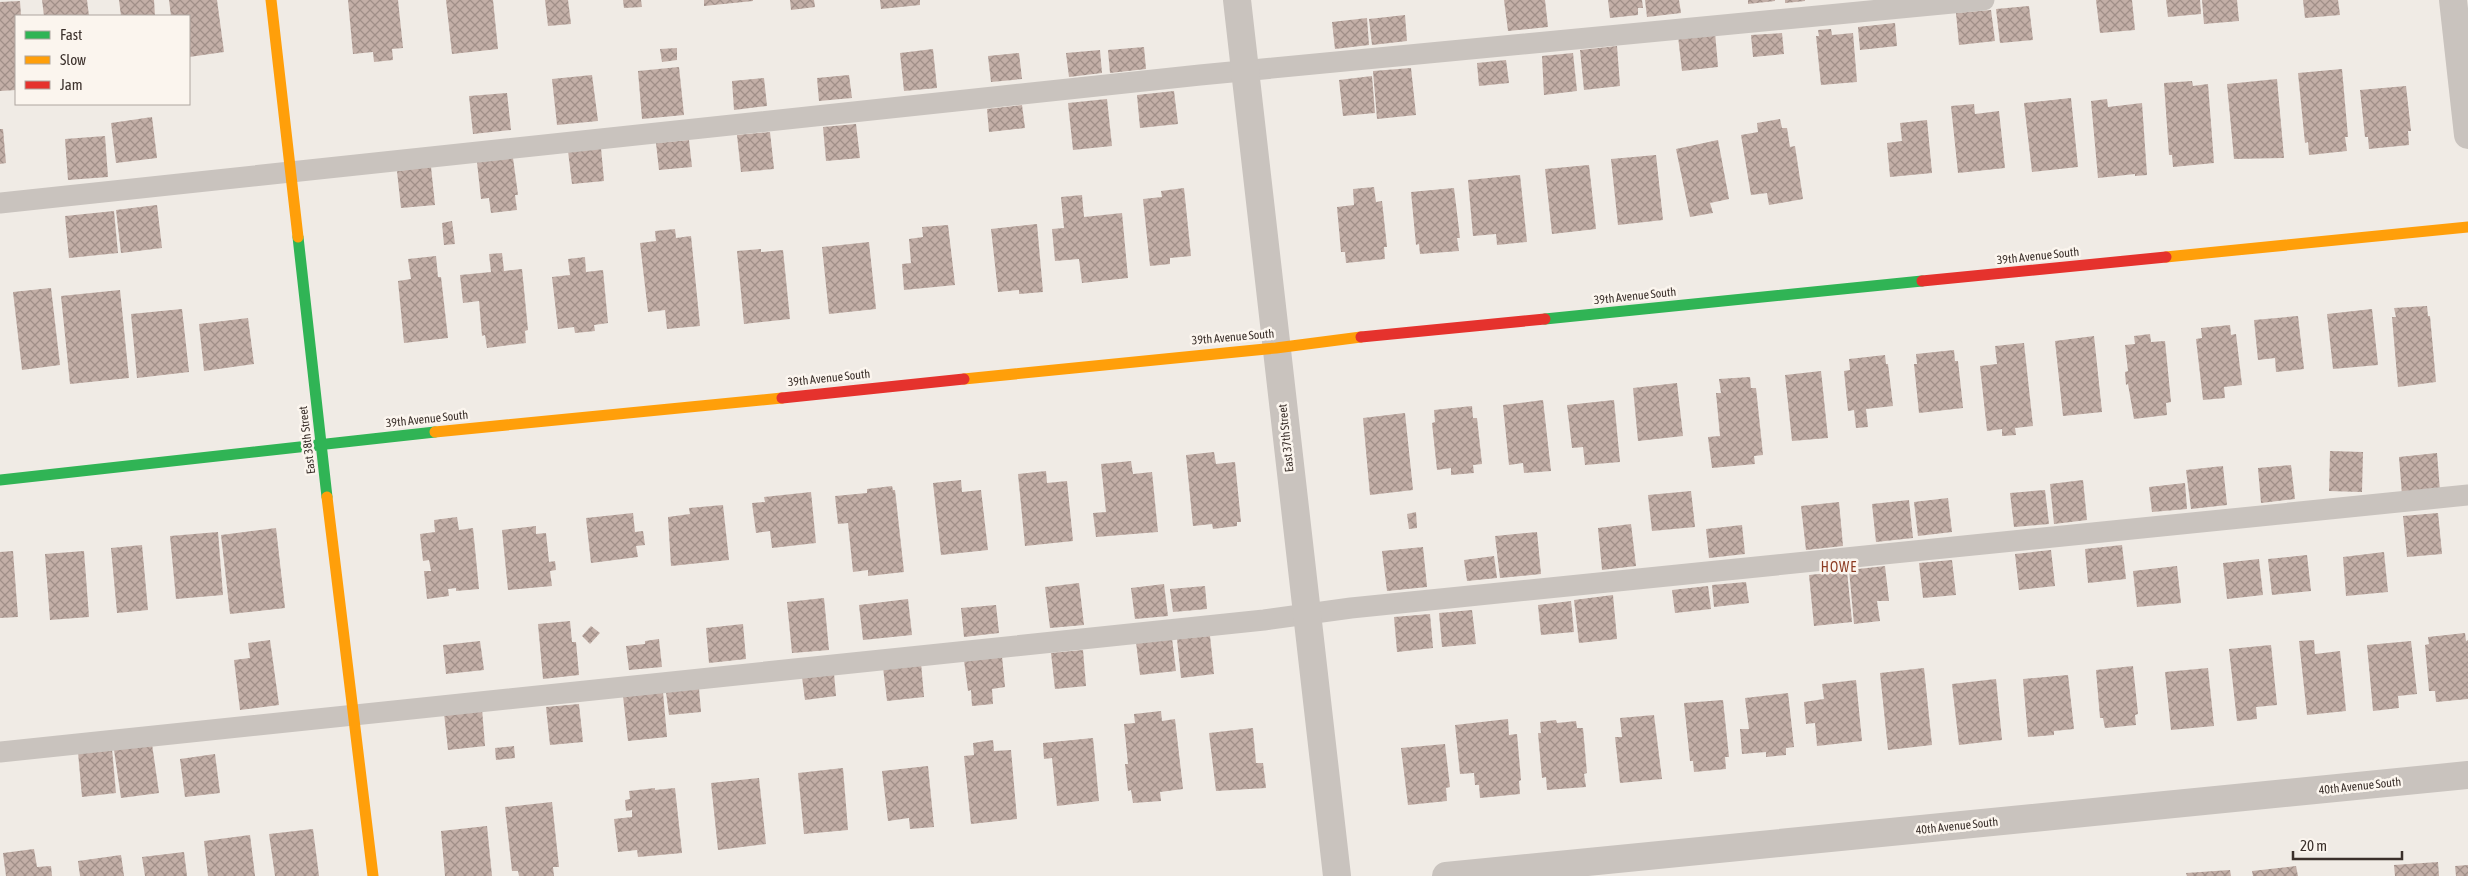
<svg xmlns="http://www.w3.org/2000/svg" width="2468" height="876" viewBox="0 0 2468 876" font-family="'Asap Condensed',sans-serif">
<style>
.building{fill:url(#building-cross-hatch)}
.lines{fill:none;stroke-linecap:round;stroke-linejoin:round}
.lane{stroke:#c9c3be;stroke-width:21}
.street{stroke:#c9c3be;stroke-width:28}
.fast{stroke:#30b455;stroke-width:11}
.slow{stroke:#ff9f0a;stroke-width:11}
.jam{stroke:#e5322d;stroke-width:11}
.labels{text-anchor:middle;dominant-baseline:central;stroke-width:5;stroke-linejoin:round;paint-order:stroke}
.street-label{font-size:12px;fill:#3b302b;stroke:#fbf5ee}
.neighbourhood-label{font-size:14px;letter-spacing:1px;fill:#8c3b22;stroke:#fbf5ee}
</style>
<defs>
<pattern id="building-cross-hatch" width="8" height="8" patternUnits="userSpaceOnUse" patternTransform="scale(1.25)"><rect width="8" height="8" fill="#c3afa7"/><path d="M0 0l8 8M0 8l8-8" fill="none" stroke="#a08f88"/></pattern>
</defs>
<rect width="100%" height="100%" fill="#f0ebe5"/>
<!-- building -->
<path class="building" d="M42 0H87L89 16H44Z
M119 0H154L155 16H121Z
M169 0H217L224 52 189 57V16H171Z
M348 0H398L403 48 392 49 393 60 374 62 373 52 353 54Z
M446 0H493L498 49 452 54Z
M545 0H568L571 24 548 26Z
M623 0H641L642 7 624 8Z
M704 0H753V1L704 6Z
M790 0H814L815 7 791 10Z
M880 0H920V5L881 9Z
M1504 0H1545L1548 27 1508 31Z
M1608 0H1642L1643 8H1638V15L1610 18Z
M1645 0H1679L1681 13 1647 17Z
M1748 0H1775V1L1748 4Z
M1785 0H1805V1L1785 3Z
M2096 0H2132L2135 30 2100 33Z
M2166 0H2200L2201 14 2168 17Z
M2202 0H2237L2239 21 2204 24Z
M2303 0H2338L2340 15 2305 18Z
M20 1 21 16H16V90L0 91V2Z
M2029 6 2033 40 2000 43 1996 9Z
M1991 10 1995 41 1959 45 1956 13Z
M1405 15 1407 41 1372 45 1369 19Z
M1367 18 1369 45 1335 49 1332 22Z
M1895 23 1897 46 1860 50 1858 27Z
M1831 29 1832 35 1853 33 1857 82 1821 85 1816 36H1819L1818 30Z
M1715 32 1718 67 1682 71 1678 36Z
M1782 33 1784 54 1753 57 1751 35Z
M1617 46 1620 86 1584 90 1580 50Z
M1144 47 1146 69 1110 73 1108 50Z
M677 48V60L662 62 660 49Z
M933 49 937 88 904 91 900 53Z
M1100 50 1102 73 1069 77 1066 53Z
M1019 53 1022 79 991 82 988 56Z
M1573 53 1577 91 1544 95 1542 56Z
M1506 60 1509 83 1479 86 1477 63Z
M679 67 684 115 642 119 638 71Z
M1411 68 1416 115 1377 119 1373 71Z
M2342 69 2348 137H2345L2347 151 2309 155 2308 142 2305 143 2298 73Z
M592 75 598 121 557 125 552 79Z
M849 75 852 98 819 101 817 78Z
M1372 76 1375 113 1343 116 1339 80Z
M764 78 767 106 734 110 732 81Z
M2277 79 2284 158 2234 159 2227 84Z
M2192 81 2193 86 2208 84 2214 163 2173 167 2172 155H2169L2164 83Z
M2406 86 2411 131H2408L2409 145 2369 149 2368 137H2365L2360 90Z
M1174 91 1178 124 1140 128 1137 95Z
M507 93 511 130 473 134 469 96Z
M2071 98 2078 167 2032 172 2024 103Z
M1107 99 1112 146 1073 150 1068 103Z
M2107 99 2108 107 2142 103 2147 175 2135 176V174L2098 178 2091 101Z
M1974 104 1975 114 1999 111 2005 168 1958 173 1951 106Z
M1022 105 1025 128 989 132 987 109Z
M152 117 157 158 116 163 111 123Z
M1780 119 1782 128H1787L1790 147 1795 146 1803 199 1769 205 1767 193 1751 195 1741 135 1758 132 1757 123Z
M1927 120 1932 173 1890 177 1887 143 1902 141 1900 123Z
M856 124 860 158 826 161 823 127Z
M0 129H3L6 163 0 164Z
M770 132 774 169 741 172 737 135Z
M105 136 108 177 68 180 65 139Z
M689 140 692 167 659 170 656 143Z
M1718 140 1729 199 1710 203 1713 213 1690 217 1676 149Z
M601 148 604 181 572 184 568 151Z
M1656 155 1663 220 1618 225 1611 159Z
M513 158 518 195H515L517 210 491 213 489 198 481 199 477 162Z
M1589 165 1596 229 1552 234 1545 169Z
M431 167 435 205 401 208 397 171Z
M1520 175 1527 242 1497 245 1496 234 1473 236 1468 180Z
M1374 187 1376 202 1382 201 1387 247H1384L1385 259 1346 263 1345 252H1341L1337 207 1354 205 1353 189Z
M1184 188 1191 256 1170 258V264L1150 266 1143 199 1162 197 1161 191Z
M1454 188 1460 238H1457L1459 251 1420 254 1419 244 1416 245 1411 192Z
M1082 195 1084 217 1122 213 1128 278 1082 283 1079 259 1055 261 1052 229 1064 228 1061 197Z
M157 205 162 248 121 253 116 210Z
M114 211 118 253 69 258 65 216Z
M452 221 455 244 444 245 442 223Z
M1037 224 1043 292 1019 294V290L998 292 991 229Z
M948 225 955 285 904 290 902 264 911 263 909 239 923 237 922 227Z
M675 229 676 238 691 236 700 326 667 329 665 310 648 312 640 243 656 241 655 231Z
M869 242 876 309 829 314 822 247Z
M761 249V252L783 250 790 319 744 324 737 251Z
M502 253 504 271 522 269 528 330 525 331 526 343 487 348 485 335 482 336 479 301 463 303 460 275 491 272 489 254Z
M436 256 438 277H441L448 338 404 343 398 281 411 279 408 259Z
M585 257 586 272 603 270 608 323 594 325 595 331 575 333 574 327 558 329 552 277 570 275 568 259Z
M51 288 60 365 22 370 13 292Z
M120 290 129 378 70 384 61 296Z
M2427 306 2428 316H2430L2436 382 2398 387 2392 317H2396L2394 308Z
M182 309 189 372 137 378 131 314Z
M2372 309 2378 365 2333 369 2327 314Z
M2298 316 2304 369 2276 372 2275 358 2258 360 2254 320Z
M248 318 254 364 204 371 199 324Z
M2230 325 2231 335 2236 334 2242 385 2224 387 2225 398 2203 400 2196 339 2202 338 2201 328Z
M2150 334 2151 342 2165 341 2171 402 2166 403 2167 415 2134 419 2128 384 2126 385 2125 372 2128 371 2125 345 2135 344 2134 336Z
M2094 336 2102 412 2063 416 2055 341Z
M2024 343 2033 426 2015 428 2016 435 2002 436V429L1987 431 1980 366 1997 364 1995 346Z
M1954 350 1955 361H1958L1963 408 1919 413 1914 364H1917L1916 354Z
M1885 355 1886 364H1888L1893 406 1866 409 1868 427 1856 428 1854 410 1848 411 1844 371 1850 370 1849 359Z
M1821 371 1828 438 1792 441 1785 375Z
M1750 377 1751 388H1756L1763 455 1754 456 1755 464 1712 468 1708 437 1720 436 1716 393H1721L1719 379Z
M1677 383 1683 436 1638 441 1633 388Z
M1543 400 1551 471 1524 473 1523 463 1509 465 1503 405Z
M1614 400 1620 462 1585 465 1583 447 1572 448 1567 405Z
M1472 406 1473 418H1477L1482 464 1473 465 1474 473 1451 475V468L1437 470 1432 423 1435 422 1434 410Z
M1405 413 1413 490 1370 495 1363 418Z
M2330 451 2363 452 2362 492 2329 491Z
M1214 452 1216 464 1235 462 1241 522H1237V526L1213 529 1212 524 1193 526 1186 455Z
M2437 453 2440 491 2402 495 2399 457Z
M1131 461 1133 474 1152 472 1158 532 1096 537 1093 513 1106 512 1101 464Z
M2291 465 2295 499 2261 503 2258 468Z
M2223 466 2227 505 2191 509 2186 470Z
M1046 471 1047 483 1067 481 1073 541 1025 546 1018 474Z
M961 480 962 492 981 490 988 550 941 555 933 483Z
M2083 480 2087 520 2054 524 2050 484Z
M2185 483 2187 509 2152 512 2149 487Z
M892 486 893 490H895L904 572 868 576V570L853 572 848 523 838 524 835 496 867 493V489Z
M2045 490 2049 524 2014 527 2010 493Z
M1691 491 1695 527 1652 531 1648 495Z
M811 492 816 543 772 548 770 531 756 533 752 503 765 502 764 497Z
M1948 498 1952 532 1918 536 1914 502Z
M1909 500 1913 538 1876 542 1872 504Z
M1839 502 1843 546 1806 550 1801 506Z
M723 505 729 560 671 566 668 517 690 514 689 508Z
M1416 512 1417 528 1409 529 1407 514Z
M633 513 635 532 643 531 645 545 636 546 638 557 591 563 586 518Z
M2438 513 2442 554 2407 557 2403 516Z
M457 517 459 530 473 528 479 589 456 591V588L448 589 449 596 427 599 424 571H431L429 560 423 561 420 534 435 532 434 520Z
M1631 524 1636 566 1602 570 1598 528Z
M1742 525 1745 554 1709 558 1706 529Z
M536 526V534L546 533 549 562 555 561 556 570 550 571 552 586 508 590 502 530Z
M276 528 285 608 230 614 221 535Z
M218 532 223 595 176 599 170 536Z
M1537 532 1541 574 1500 578 1495 536Z
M142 545 148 610 117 613 111 548Z
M2122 545 2126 579 2088 583 2085 549Z
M1423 547 1427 587 1387 591 1382 551Z
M2051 550 2055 586 2019 590 2015 554Z
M13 551 18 617 0 618V552Z
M84 551 89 617 50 620 45 554Z
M2384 552 2388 592 2346 596 2343 557Z
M2307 555 2311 591 2272 595 2268 559Z
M1494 556 1497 578 1467 581 1464 560Z
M2259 559 2263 595 2227 599 2223 563Z
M1952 560 1956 595 1923 598 1919 563Z
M1885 566 1889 601H1877L1880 621 1854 624 1849 570Z
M2177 566 2181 603 2137 607 2133 571Z
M1847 571 1852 622 1814 626 1809 575Z
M1746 582 1749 603 1714 607 1712 585Z
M1079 583 1084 625 1050 628 1045 587Z
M1164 584 1168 616 1135 619 1131 588Z
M1205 586 1207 609 1173 612 1170 589Z
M1708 586 1711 609 1675 613 1672 590Z
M1613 595 1617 639 1579 643 1574 600Z
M824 598 829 650 792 653 787 602Z
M908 599 912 635 863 640 859 605Z
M1571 601 1574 632 1541 635 1538 605Z
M996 605 999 633 964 637 961 608Z
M1472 610 1476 644 1442 647 1439 613Z
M1430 614 1433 648 1397 652 1394 617Z
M570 621 572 642H576L579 675 543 679 538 624Z
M743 624 746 659 709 663 706 628Z
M591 626 600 633 590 644 582 636Z
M2465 633 2466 641 2468 640V699L2436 702 2435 691H2429L2425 645 2429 644 2428 637Z
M1210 636 1214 674 1181 678 1177 639Z
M1172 638 1176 671 1140 675 1136 642Z
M659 639 662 667 629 670 626 646 645 644V641Z
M270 640 279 705 240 710 234 660 250 658 248 643Z
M2314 640 2315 654 2340 651 2346 711 2307 715 2299 641Z
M480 641 484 670 446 674 443 645Z
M2411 641 2417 694 2398 696 2399 708 2373 711 2367 645Z
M2271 645 2277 705 2256 707 2257 719 2237 721 2229 649Z
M1083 650 1086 686 1055 689 1051 653Z
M1002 656 1005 687 992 689 993 704 972 706 971 690 968 691 964 660Z
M921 663 924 697 887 701 883 667Z
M2133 666 2138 714 2135 715 2136 725 2105 728 2103 718H2100L2096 670Z
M1924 668 1932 745 1888 750 1880 673Z
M2208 668 2214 726 2171 730 2165 672Z
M834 673 836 696 805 700 802 677Z
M2068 675 2074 729 2054 731V735L2028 737 2023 679Z
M1996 679 2002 740 1959 745 1952 684Z
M1856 680 1862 741 1817 746 1815 723 1806 724 1804 702 1824 699 1822 684Z
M699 688 701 712 669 715 666 692Z
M663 692 667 737 628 741 623 696Z
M1788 693 1794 747 1786 748V755L1766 757V752L1742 754 1740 729H1749L1745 698Z
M1723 700 1729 757H1725L1726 769 1694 772 1693 761H1690L1684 703Z
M579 704 583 742 550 745 546 707Z
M482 709 485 746 448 750 444 713Z
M1161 711 1162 721 1175 719 1183 789 1160 792 1161 801 1133 803 1131 790 1128 791 1125 764H1128L1124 724 1135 723 1134 714Z
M1654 715 1662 779 1620 783 1615 737H1622L1620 718Z
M1508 719 1509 735 1517 734 1521 780 1519 781 1520 794 1480 798 1479 785H1475L1474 773 1460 774 1455 725Z
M1556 720 1557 723 1576 721 1577 728H1583L1587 773 1584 774 1586 787 1547 790 1546 777 1542 778 1538 733H1541L1540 722Z
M1253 728 1256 763H1263L1266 788 1216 791 1209 733Z
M1093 738 1099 801 1057 806 1052 758 1044 759 1043 743Z
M993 740 994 751 1011 750 1017 819 971 824 964 756 974 755 973 743Z
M152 744 159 793 121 798 114 750Z
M1445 744 1450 787 1446 788 1447 801 1408 805 1401 748Z
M514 746 515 758 496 760 495 748Z
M112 749 116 793 82 797 78 752Z
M215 754 220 793 185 797 180 759Z
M928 766 934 827 910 829 909 818 888 821 882 771Z
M843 768 848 830 804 834 798 773Z
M759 778 766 844 718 850 711 783Z
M655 788V790L675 788 682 853 638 857 637 850 618 852 614 819 632 817V810L626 811 625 800 630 799 629 791Z
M552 802 559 867H553L554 876H519L518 871H512L505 807Z
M487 826 492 876H445L441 831Z
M313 829 319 876H275L269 834Z
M250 835 255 876H208L204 841Z
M34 849 37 867 51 866 52 876H6L3 853Z
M184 852 187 876H145L142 857Z
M121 855 124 876H80L78 861Z
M2438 862 2439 876H2395L2394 865Z
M2468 865V876H2456L2455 866Z
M2296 866 2298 876H2253L2252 871Z
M2230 870 2231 876H2187L2186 873Z"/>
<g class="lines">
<!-- lane -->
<path class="lane" d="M0 203 1200 75 1984 0
M0 752 1264 620 1351 608 2468 495"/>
<!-- street -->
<path class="street" d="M1237 0 1337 876
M2453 0 2468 135
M1446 876 2468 775"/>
<!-- fast -->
<path class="fast" d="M298 237 327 497
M1545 319 1922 281
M0 480 435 432"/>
<!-- slow -->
<path class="slow" d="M271 0 298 237
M2166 257 2468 227
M964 379 1276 348 1361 337
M435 432 782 398
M327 497 373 876"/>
<!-- jam -->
<path class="jam" d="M1922 281 2166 257
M1361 337 1545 319
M782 398 964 379"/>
</g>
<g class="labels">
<!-- street labels -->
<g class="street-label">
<text transform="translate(2038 256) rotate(-6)">39th Avenue South</text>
<text transform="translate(1635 296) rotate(-6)">39th Avenue South</text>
<text transform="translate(1233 337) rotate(-5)">39th Avenue South</text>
<text transform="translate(829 378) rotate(-6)">39th Avenue South</text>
<text transform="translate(427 419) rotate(-6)">39th Avenue South</text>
<text transform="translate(1286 438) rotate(-96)">East 37th Street</text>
<text transform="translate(307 440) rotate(-97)">East 38th Street</text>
<text transform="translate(2360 786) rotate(-6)">40th Avenue South</text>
<text transform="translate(1957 826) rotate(-6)">40th Avenue South</text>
</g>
<!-- neighbourhood labels -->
<g class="neighbourhood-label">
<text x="1839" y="567">HOWE</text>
</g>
</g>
<!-- legend -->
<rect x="15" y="15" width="175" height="90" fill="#fbf5ee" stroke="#aea6a0"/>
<rect x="25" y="31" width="25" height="8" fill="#30b455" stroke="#aea6a0"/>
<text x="60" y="40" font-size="15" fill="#3b302b">Fast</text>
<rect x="25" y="56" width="25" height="8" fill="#ff9f0a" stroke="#aea6a0"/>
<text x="60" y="65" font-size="15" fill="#3b302b">Slow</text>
<rect x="25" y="81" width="25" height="8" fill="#e5322d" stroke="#aea6a0"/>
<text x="60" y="90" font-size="15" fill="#3b302b">Jam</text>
<!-- scale -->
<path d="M2293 851v8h109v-8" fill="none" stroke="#3b302b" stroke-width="2.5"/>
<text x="2300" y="851" font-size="15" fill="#3b302b" stroke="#fbf5ee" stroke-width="4" paint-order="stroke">20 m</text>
</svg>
